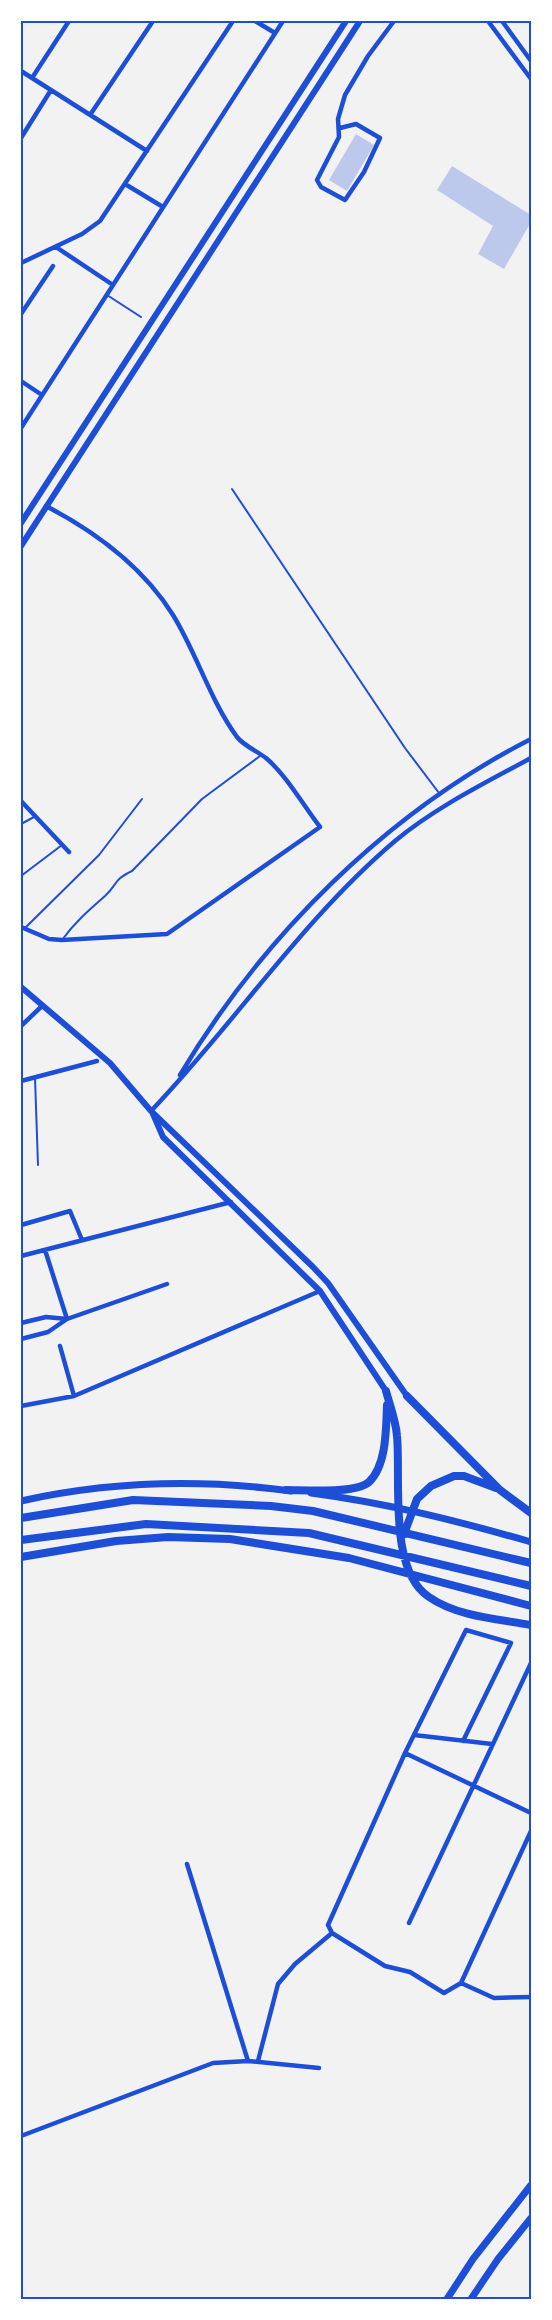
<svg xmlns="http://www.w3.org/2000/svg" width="552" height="2320" viewBox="0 0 552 2320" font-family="'Fira Sans Condensed',sans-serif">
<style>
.building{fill:#bdc9ec}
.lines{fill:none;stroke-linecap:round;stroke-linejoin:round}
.service{stroke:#1d4ed8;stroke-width:2}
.minor{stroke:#1d4ed8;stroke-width:4.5}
.tertiary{stroke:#1d4ed8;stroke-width:6}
.secondary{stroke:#1d4ed8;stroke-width:7}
.primary{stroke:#1d4ed8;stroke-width:8}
.neatline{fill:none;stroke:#1d4ed8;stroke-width:2}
</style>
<rect width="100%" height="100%" fill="#f2f2f2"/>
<!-- building -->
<path class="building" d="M356 134 374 145 347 191 329 180Z
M452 166 531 215V222L504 269 478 254 493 226 437 190Z"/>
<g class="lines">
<!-- service -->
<path class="service" d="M107 295 141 317
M232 489 405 748 439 793
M21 824 34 817
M21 876 62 845
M24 929 99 855 142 799
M62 940C75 922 89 910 105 896 118 884 113 880 132 871L202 799 260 756
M35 1078 38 1165"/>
<!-- minor -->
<path class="minor" d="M255 21 275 33
M488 21 531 79
M502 21 531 61
M21 71 147 151
M32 78 69 21
M90 115 153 21
M340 128 356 124 380 138 364 172 345 200 321 187 317 180 339 137 338 119 345 95 368 56 394 21
M21 138 51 90
M125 184 163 207
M56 247 113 285
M21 263 82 234 100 221 233 21
M21 314 53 266
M21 381 42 395
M21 428 283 21
M21 801 69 852
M21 927 49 939 62 940 167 934 320 827C303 805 287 776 266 758 257 751 244 746 237 737 210 700 197 654 173 615 143 567 96 532 46 506
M21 1026 42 1006
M180 1075C263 936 386 813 531 739
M21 1081 97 1061
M151 1111C235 1023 303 919 395 841 436 807 485 783 531 758
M21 1225 70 1211 82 1240
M45 1250 67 1319
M21 1256 231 1202
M21 1323 46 1317 67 1319
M21 1339 48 1332 67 1319 167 1284
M60 1346 74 1396
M21 1406 74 1396 320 1291
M414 1735 492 1744
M463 1741 511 1643 466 1630 405 1753 328 1925 332 1933 385 1966 410 1972 444 1993 461 1983 531 1831
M405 1753 531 1813
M187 1864 248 2061
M409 1923 531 1663
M461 1983 494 1998 531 1997
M258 2061 278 1984 295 1964 332 1933
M21 2136 213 2063 248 2061 319 2068"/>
<!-- tertiary -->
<path class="tertiary" d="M21 523 346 21
M21 546 360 21
M21 987 110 1063 151 1111 313 1267 328 1283 407 1396
M153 1114 163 1137 320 1291 386 1391"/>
<!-- secondary -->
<path class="secondary" d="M311 1493C387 1503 458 1521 531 1542
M21 1501C111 1481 201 1479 291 1491
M447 2299 473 2259 531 2185
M471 2299 498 2259 531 2218"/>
<!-- primary -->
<path class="primary" d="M386 1391C390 1406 396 1421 397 1436 401 1480 388 1570 429 1597 458 1617 498 1619 531 1625
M407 1396 500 1490 531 1513
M286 1490C305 1490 356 1494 369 1482 387 1465 386 1427 387 1405
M21 1518 133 1500 271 1506 313 1511 531 1563
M404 1534 417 1499 431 1486 454 1476H464L496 1488
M21 1540 146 1524 309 1533 531 1586
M21 1557 116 1541 168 1537 230 1539 349 1558 531 1606"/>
</g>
<!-- border -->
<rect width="552" height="2320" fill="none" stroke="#ffffff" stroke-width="45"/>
<rect x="22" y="22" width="508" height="2276" class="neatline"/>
</svg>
